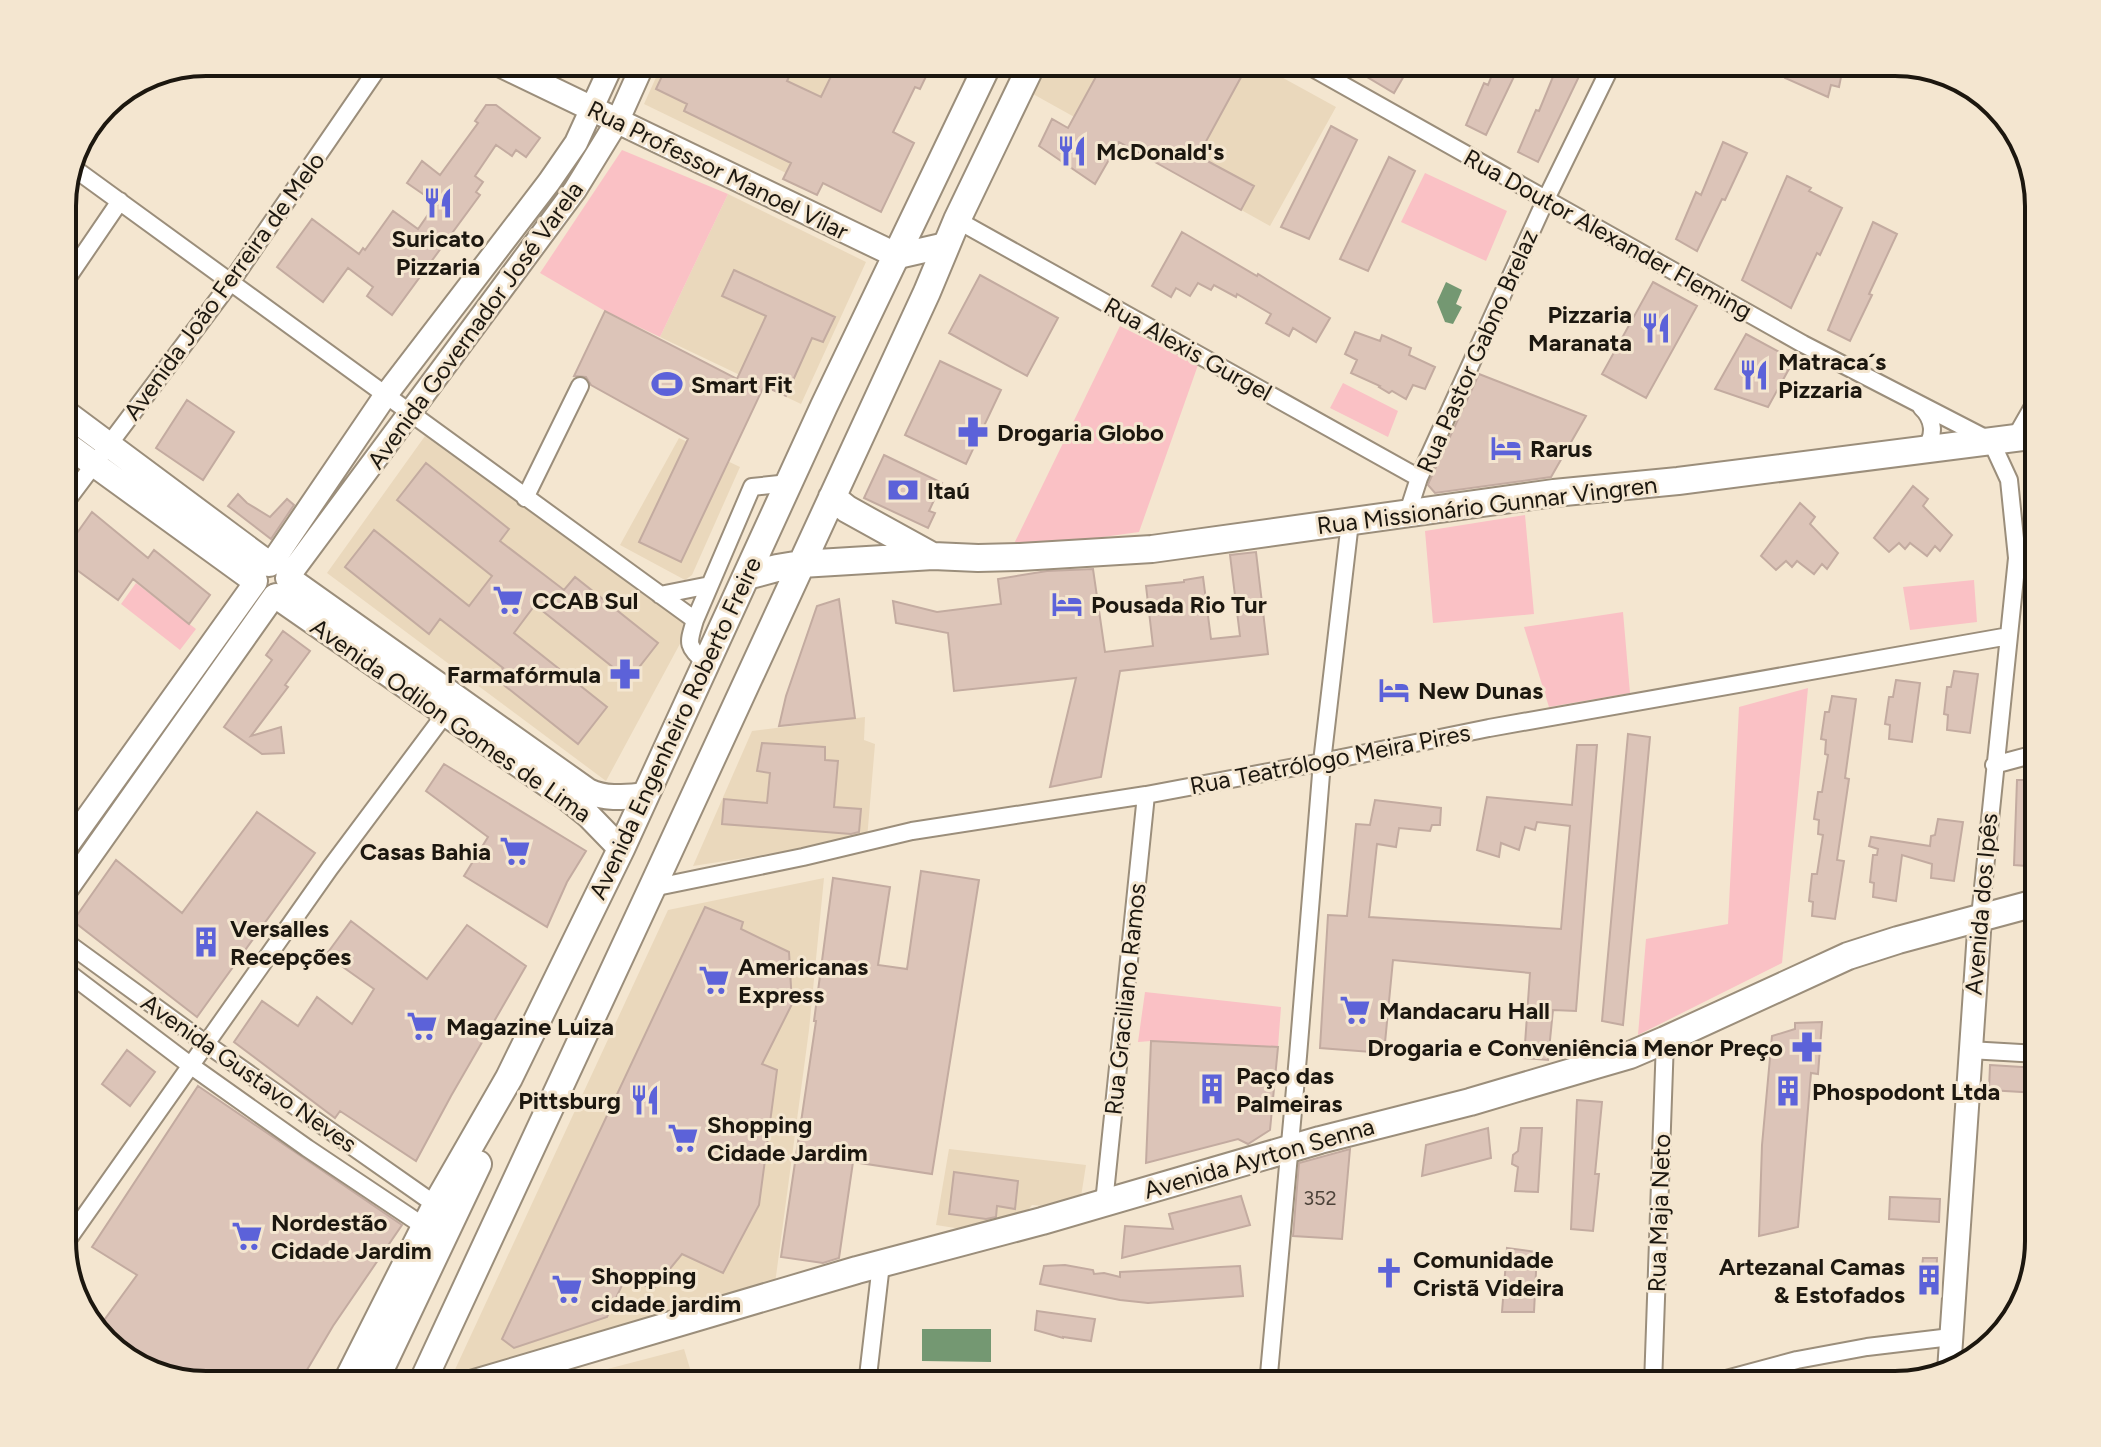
<svg xmlns="http://www.w3.org/2000/svg" width="2101" height="1447" viewBox="0 0 2101 1447" font-family="Figtree,sans-serif">
<style>
.built{fill:#ead8bc}
.green{fill:#fac1c5}
.water{fill:#749872}
.building{fill:#dcc4b8;stroke:#c3aba0;stroke-width:2}
.lines{fill:none;stroke-linecap:round;stroke-linejoin:round}
.minor-casing{stroke:#9b8e7b;stroke-width:20}
.tertiary-casing{stroke:#9b8e7b;stroke-width:26}
.secondary-casing{stroke:#9b8e7b;stroke-width:28}
.primary-casing{stroke:#9b8e7b;stroke-width:30}
.minor{stroke:#fff;stroke-width:16}
.tertiary{stroke:#fff;stroke-width:22}
.secondary{stroke:#fff;stroke-width:24}
.primary{stroke:#fff;stroke-width:26}
.labels{text-anchor:middle;dominant-baseline:central;stroke-width:6;stroke-linejoin:round;paint-order:stroke}
.number-label{font-size:20px;fill:#4c4239}
.poi-label{font-size:24px;font-weight:bold;fill:#1c170f;stroke:#f4e6d0;text-anchor:start}
.street-label{font-size:24px;fill:#1c170f;stroke:#f4e6d0}
.rim{fill:none;stroke:#1c170f;stroke-width:4}
</style>
<rect width="100%" height="100%" fill="#f4e6d0"/>
<!-- built -->
<path class="built" d="M663 62H873L850 110 914 143 881 212 823 183 817 195 783 179 786 173 644 104Z
M1051 62H1254L1336 107 1270 226 1033 94Z
M728 194 866 262 801 404 660 337Z
M425 436 689 627 606 781 327 573Z
M679 438 740 467 692 575 685 580 620 545Z
M865 717 864 740 875 744 867 839 693 866 752 731Z
M824 878 809 1030 774 1291 454 1382 452 1376 668 910Z
M949 1149 1086 1165 1080 1203 1067 1208 1032 1205 1020 1220 987 1233 936 1225Z
M684 1349 695 1385H570L569 1379Z"/>
<!-- green -->
<path class="green" d="M622 150 728 194 660 337 605 311 540 273Z
M1425 173 1507 211 1486 261 1401 222Z
M1120 326 1198 365 1139 532 1011 550Z
M1343 383 1398 411 1388 437 1330 408Z
M1525 515 1534 614 1433 623 1425 531Z
M1974 580 1977 622 1910 630 1903 587Z
M136 583 196 629 180 650 121 604Z
M1623 612 1630 693 1549 707 1524 627Z
M1808 688 1782 963 1638 1035 1646 939 1728 924 1739 707Z
M1145 992 1281 1007 1278 1047 1151 1041 1138 1042Z"/>
<!-- water -->
<path class="water" d="M1446 282 1462 290 1456 304 1462 307 1453 324 1445 322 1437 302Z
M922 1329H991V1362L922 1361Z"/>
<!-- building -->
<path class="building" d="M658 62H681L710 76 717 62H796L787 81 821 97 838 62H933L920 89 915 87 893 132 914 143 881 212 823 183 817 195 783 179 791 163 684 111 687 104 656 89 664 72 657 68Z
M1104 62H1236L1246 68 1198 156 1254 186 1241 210 1119 142 1095 184 1039 146 1052 119 1068 128Z
M1342 62H1412L1394 93Z
M1497 62H1521L1486 135 1466 125 1484 83 1488 85Z
M1559 62H1576L1584 66 1538 162 1518 152 1536 110 1539 111Z
M1788 62H1826L1842 72 1839 87 1831 85 1828 97 1785 78Z
M486 105H496L540 138 526 157 516 150 512 156 496 145 475 176 483 182 476 192 480 195 392 315 367 296 373 287 348 268 323 302 277 267 312 219 359 254 363 248 365 250 393 211 418 229 436 203 407 183 422 161 440 175 478 123 475 121Z
M1331 126 1357 140 1309 239 1281 227Z
M1723 142 1747 153 1725 200 1722 199 1697 251 1676 239 1696 192 1701 195Z
M1389 157 1415 171 1368 271 1340 259Z
M1787 176 1811 188 1809 191 1842 208 1820 255 1817 253 1791 308 1742 280Z
M1873 222 1897 234 1869 294 1872 295 1850 341 1828 330Z
M1182 232 1257 276 1258 274 1330 318 1316 342 1293 328 1289 336 1266 323 1271 314 1237 294 1236 297 1214 285 1211 290 1198 283 1190 296 1176 288 1171 297 1152 286Z
M734 270 835 317 823 342 812 338 786 396 764 386 681 562 639 542 688 439 591 385 586 377 574 376 605 311 737 379 766 316 722 296Z
M980 275 1058 318 1027 376 949 333Z
M1653 282 1697 306 1646 398 1602 374Z
M1355 332 1380 341 1382 335 1411 348 1409 355 1435 367 1425 389 1413 385 1406 399 1392 391 1389 393 1379 387 1380 386 1351 373 1357 360 1345 354Z
M1746 334 1794 360 1768 407 1715 389Z
M940 361 1001 390 966 464 905 435Z
M1479 374 1586 416 1551 477 1435 493 1428 485 1429 482Z
M187 400 234 432 203 480 156 448Z
M884 455 942 483 929 511 935 513 928 528 864 498Z
M426 463 509 529 500 541 564 590 575 577 658 643 629 680 535 605 514 633 607 707 578 744 495 678 503 668 440 619 429 634 345 567 374 530 469 606 492 576 397 500Z
M1913 486 1928 499 1923 506 1952 535 1940 551 1935 546 1927 556 1910 543 1905 549 1899 543 1889 552 1874 538Z
M238 494 247 503 270 517 287 499 294 505 271 539 228 506Z
M1800 503 1815 517 1810 524 1838 553 1827 569 1822 564 1814 574 1797 561 1792 567 1786 561 1776 570 1761 556Z
M92 512 148 558 154 550 210 595 189 624 133 579 118 600 62 559V554Z
M1256 552 1268 654 1120 671 1101 777 1050 787 1076 678 954 691 948 633 896 623 893 601 937 612 1001 604 998 579 1047 571 1093 569 1105 652 1153 646 1146 586 1184 582V580L1203 577 1211 639 1240 636 1230 555Z
M839 599 855 718 779 726 786 696 817 606Z
M283 631 310 651 285 685 288 687 251 736 281 727 284 753 262 754 224 727 272 660 266 655Z
M1954 671 1978 674 1970 733 1947 730 1948 715 1944 714 1947 687H1951Z
M1896 680 1920 683 1912 742 1889 739 1890 725 1885 724 1889 697H1893Z
M1832 696 1856 699 1845 778 1849 779 1837 860 1844 861 1835 919 1812 916 1813 902 1809 901 1812 874H1817L1823 835 1818 834 1819 820 1814 819 1818 792H1822L1828 755 1825 754 1826 740 1821 739 1825 712H1829Z
M1628 734 1650 737 1623 1025 1602 1021Z
M762 743 825 747V760L838 761 834 807 861 809 859 832 851 834 722 824 724 799 767 803 770 773 757 771Z
M1577 745H1597L1576 1011 1553 1010 1548 1060 1524 1058 1530 973 1393 960 1384 1053 1320 1048 1328 915 1347 916 1356 824 1370 825 1375 800 1441 808 1440 825H1432L1430 831 1399 828 1396 847 1377 844 1369 917 1561 929 1570 826 1537 822 1535 830 1525 827 1519 850 1501 843 1499 857 1477 850 1487 797 1572 805Z
M444 764 586 851 567 882 547 927 464 876 488 837 426 791Z
M2017 780H2039V867L2014 865Z
M257 812 315 853 197 1017 73 921 116 860 182 913Z
M1938 819 1963 822 1954 881 1931 878 1932 864 1902 855 1896 901 1873 897 1874 883 1870 882 1873 855H1877L1878 849 1869 846 1871 837 1930 846 1931 836 1935 835Z
M921 871 979 880 932 1174 853 1162 839 1258 823 1263 781 1257 816 1021H814L833 878 890 887 878 965 907 969Z
M705 907 743 922 741 929 789 952 792 1004 762 1064 777 1070 759 1205 723 1273 682 1254 655 1287 623 1283 607 1317 514 1348 502 1339Z
M351 921 427 979 467 925 526 966 451 1096 416 1161 340 1111 335 1118 234 1042 262 1001 298 1026 317 997 352 1024 374 989 326 955Z
M1822 1022 1818 1074 1811 1073 1798 1227 1759 1236 1762 1145 1772 1036 1795 1029V1023Z
M1151 1041 1278 1047 1270 1130 1248 1144 1238 1139 1146 1163Z
M127 1050 155 1072 130 1106 102 1084Z
M1990 1065 2039 1068V1093L1989 1090Z
M198 1086 402 1225 333 1326 298 1385H206L125 1361 97 1330 137 1275 92 1247Z
M1577 1100 1602 1102 1595 1174H1599L1593 1231 1571 1229Z
M1488 1128 1491 1158 1422 1176 1426 1145Z
M1521 1128H1542L1538 1192 1515 1191 1518 1167 1512 1164 1513 1155 1518 1151Z
M1350 1149 1342 1239 1293 1236 1299 1163Z
M954 1172 1018 1181 1015 1209 997 1206 996 1217 986 1219 949 1214Z
M1241 1196 1250 1225 1122 1258 1125 1226 1173 1229 1169 1214Z
M1890 1197 1940 1199 1939 1222 1889 1219Z
M1507 1248 1537 1252 1534 1312H1502Z
M1923 1258H1937L1936 1285 1923 1286 1921 1275Z
M1065 1265 1093 1270 1094 1274 1104 1273 1120 1277V1272L1240 1266 1243 1296 1148 1303 1120 1300 1040 1284 1044 1266Z
M1037 1311 1095 1319 1091 1341 1063 1337V1338L1035 1330Z"/>
<g class="lines">
<!-- minor casing -->
<g class="minor-casing">
<path id="minor" d="M1302 62 1803 344 1991 441 2009 480 2017 558 1980 917
M1972 85 1978 89
M75 169 695 620
M957 220 1419 478
M62 286 120 201
M1921 407C1934 419 1936 436 1924 449
M2015 438 2039 396
M525 498 580 386
M62 507 231 282 382 62
M1408 512 1419 478 1546 199 1613 62
M2017 558 2039 559
M660 595 710 585
M705 662C686 645 688 644 695 620L752 487 789 483
M1994 765 2039 753
M652 888 803 857 912 831 1146 795 1322 762 1489 728 2009 636
M62 939 205 1043 436 1205
M62 968 190 1065 307 1148 425 1227
M1969 1050 2039 1054
M1104 1203 1146 795
M62 1248 330 868 445 714
M867 1385 881 1264
M1268 1385 1298 1056 1322 762 1350 522
M1653 1385 1665 1040
M1704 1385 1797 1360 1867 1347 1951 1337"/>
</g>
<!-- tertiary casing -->
<g class="tertiary-casing">
<path id="tertiary" d="M271 564 385 396 549 182 576 143 613 62
M288 577 575 190 618 120 644 62
M62 853 255 583
M62 896 274 596
M1949 1371 1980 917"/>
</g>
<!-- secondary casing -->
<g class="secondary-casing">
<path id="secondary" d="M495 62 898 256 946 245
M62 410 269 564
M62 441 255 581
M288 578 588 791C607 800 625 797 645 795
M276 596 567 798 588 815 621 849"/>
</g>
<!-- primary casing -->
<g class="primary-casing">
<path id="primary" d="M832 497 847 509 932 556
M747 576 777 568 801 564 933 556 978 558 1020 557 1152 549 1554 493 1678 481 2039 435
M345 1385 436 1205 509 1078 621 849 824 406 989 62
M373 1385 478 1164
M421 1385 652 888 927 292 957 220 1033 62
M468 1385 857 1270 1042 1221 1320 1140 1470 1102 1592 1066 1630 1055 1665 1040 1848 956 1898 940 2039 902"/>
</g>
<!-- minor -->
<use href="#minor" class="minor"/>
<!-- tertiary -->
<use href="#tertiary" class="tertiary"/>
<!-- secondary -->
<use href="#secondary" class="secondary"/>
<!-- primary -->
<use href="#primary" class="primary"/>
</g>
<!-- icons -->
<defs>
<g id="restaurant-bare" transform="scale(2.4)"><path d="M-5-6h1v4h1v-4h1v4h1v-4h1v5L-1.5 .5V6h-2V.5L-5-1ZM5-6V6H3V1.5H1.5Q1.5-4 5-6Z" fill="#5c62d9" stroke="#f4e6d0" stroke-width="2.5" paint-order="stroke"/></g>
<g id="stadium-bare" transform="scale(2.4)"><path d="M0-5a6.5 5 0 1 0 0 10a6.5 5 0 1 0 0-10ZM-3.5-1.8h7v3.6h-7Z" fill="#5c62d9" stroke="#f4e6d0" stroke-width="2.5" paint-order="stroke"/></g>
<g id="pharmacy-bare" transform="scale(2.4)"><path d="M-2-6h4v4h4v4h-4v4h-4v-4h-4v-4h4Z" fill="#5c62d9" stroke="#f4e6d0" stroke-width="2.5" paint-order="stroke"/></g>
<g id="hotel-bare" transform="scale(2.4)"><path d="M-6-4.5h1.5V1H6V5H4.5V3h-9V5H-6ZM-4 0a1.8 1.8 0 1 1 3.6 0ZM.5 0V-2.5h3Q6-2.5 6 0Z" fill="#5c62d9" stroke="#f4e6d0" stroke-width="2.5" paint-order="stroke"/></g>
<g id="bank-bare" transform="scale(2.4)"><path d="M-6-4H6V4H-6ZM0-2.3a2.3 2.3 0 1 0 0 4.6a2.3 2.3 0 1 0 0-4.6Z" fill="#5c62d9" stroke="#f4e6d0" stroke-width="2.5" paint-order="stroke"/></g>
<g id="supermarket-bare" transform="scale(2.4)"><path d="M-6-5.5h2.5l.6 2H6L4.5 2H-2.5L-4.4-4H-6ZM-1.5 3.2a1.3 1.3 0 1 0 .1 0ZM3 3.2a1.3 1.3 0 1 0 .1 0Z" fill="#5c62d9" stroke="#f4e6d0" stroke-width="2.5" paint-order="stroke"/></g>
<g id="building-bare" transform="scale(2.4)"><path d="M-4-6H4V6H1V3H-1V6H-4ZM-2.5-4.3h1.7v1.8h-1.7ZM.8-4.3h1.7v1.8H.8ZM-2.5-1h1.7V.8h-1.7ZM.8-1h1.7V.8H.8Z" fill="#5c62d9" stroke="#f4e6d0" stroke-width="2.5" paint-order="stroke"/></g>
<g id="church-bare" transform="scale(2.4)"><path d="M-1.2-6h2.4v3.5h3.3v2.4h-3.3V6h-2.4V-.1h-3.3v-2.4h3.3Z" fill="#5c62d9" stroke="#f4e6d0" stroke-width="2.5" paint-order="stroke"/></g>
</defs>
<g fill-rule="evenodd">
<use href="#restaurant-bare" x="1072" y="151"/>
<use href="#restaurant-bare" x="438" y="203"/>
<use href="#restaurant-bare" x="1656" y="328"/>
<use href="#restaurant-bare" x="1754" y="375"/>
<use href="#stadium-bare" x="667" y="384"/>
<use href="#pharmacy-bare" x="973" y="432"/>
<use href="#hotel-bare" x="1506" y="448"/>
<use href="#bank-bare" x="903" y="490"/>
<use href="#supermarket-bare" x="508" y="600"/>
<use href="#hotel-bare" x="1067" y="604"/>
<use href="#pharmacy-bare" x="625" y="674"/>
<use href="#hotel-bare" x="1394" y="690"/>
<use href="#supermarket-bare" x="515" y="851"/>
<use href="#building-bare" x="206" y="942"/>
<use href="#supermarket-bare" x="714" y="980"/>
<use href="#supermarket-bare" x="1355" y="1010"/>
<use href="#supermarket-bare" x="422" y="1026"/>
<use href="#pharmacy-bare" x="1807" y="1047"/>
<use href="#building-bare" x="1212" y="1089"/>
<use href="#building-bare" x="1788" y="1091"/>
<use href="#restaurant-bare" x="645" y="1100"/>
<use href="#supermarket-bare" x="683" y="1138"/>
<use href="#supermarket-bare" x="247" y="1236"/>
<use href="#church-bare" x="1389" y="1273"/>
<use href="#building-bare" x="1929" y="1280"/>
<use href="#supermarket-bare" x="567" y="1289"/>
</g>
<g class="labels">
<!-- number labels -->
<g class="number-label">
<text x="1320" y="1198">352</text>
</g>
<!-- poi labels -->
<g class="poi-label">
<text x="1096" y="151">McDonald's</text>
<text x="438" y="238" text-anchor="middle">Suricato<tspan x="438" dy="28">Pizzaria</tspan></text>
<text x="1632" y="314" text-anchor="end">Pizzaria<tspan x="1632" dy="28">Maranata</tspan></text>
<text x="1778" y="361">Matraca´s<tspan x="1778" dy="28">Pizzaria</tspan></text>
<text x="691" y="384">Smart Fit</text>
<text x="997" y="432">Drogaria Globo</text>
<text x="1530" y="448">Rarus</text>
<text x="927" y="490">Itaú</text>
<text x="532" y="600">CCAB Sul</text>
<text x="1091" y="604">Pousada Rio Tur</text>
<text x="601" y="674" text-anchor="end">Farmafórmula</text>
<text x="1418" y="690">New Dunas</text>
<text x="491" y="851" text-anchor="end">Casas Bahia</text>
<text x="230" y="928">Versalles<tspan x="230" dy="28">Recepções</tspan></text>
<text x="738" y="966">Americanas<tspan x="738" dy="28">Express</tspan></text>
<text x="1379" y="1010">Mandacaru Hall</text>
<text x="446" y="1026">Magazine Luiza</text>
<text x="1783" y="1047" text-anchor="end">Drogaria e Conveniência Menor Preço</text>
<text x="1236" y="1075">Paço das<tspan x="1236" dy="28">Palmeiras</tspan></text>
<text x="1812" y="1091">Phospodont Ltda</text>
<text x="621" y="1100" text-anchor="end">Pittsburg</text>
<text x="707" y="1124">Shopping<tspan x="707" dy="28">Cidade Jardim</tspan></text>
<text x="271" y="1222">Nordestão<tspan x="271" dy="28">Cidade Jardim</tspan></text>
<text x="1413" y="1259">Comunidade<tspan x="1413" dy="28">Cristã Videira</tspan></text>
<text x="1905" y="1266" text-anchor="end">Artezanal Camas<tspan x="1905" dy="28">&amp; Estofados</tspan></text>
<text x="591" y="1275">Shopping<tspan x="591" dy="28">cidade jardim</tspan></text>
</g>
<!-- street labels -->
<g class="street-label">
<text transform="translate(718 170) rotate(26)">Rua Professor Manoel Vilar</text>
<text transform="translate(1608 234) rotate(29)">Rua Doutor Alexander Fleming</text>
<text transform="translate(224 286) rotate(-54)">Avenida João Ferreira de Melo</text>
<text transform="translate(475 325) rotate(-54)">Avenida Governador José Varela</text>
<text transform="translate(1188 349) rotate(29)">Rua Alexis Gurgel</text>
<text transform="translate(1477 351) rotate(-66)">Rua Pastor Gabno Brelaz</text>
<text transform="translate(1487 505) rotate(-7)">Rua Missionário Gunnar Vingren</text>
<text transform="translate(451 720) rotate(35)">Avenida Odilon Gomes de Lima</text>
<text transform="translate(675 728) rotate(-65)">Avenida Engenheiro Roberto Freire</text>
<text transform="translate(1330 759) rotate(-11)">Rua Teatrólogo Meira Pires</text>
<text transform="translate(1981 904) rotate(-85)">Avenida dos Ipês</text>
<text transform="translate(1125 999) rotate(-84)">Rua Graciliano Ramos</text>
<text transform="translate(249 1073) rotate(35)">Avenida Gustavo Neves</text>
<text transform="translate(1259 1158) rotate(-16)">Avenida Ayrton Senna</text>
<text transform="translate(1659 1213) rotate(-88)">Rua Maja Neto</text>
</g>
</g>
<!-- crop -->
<path d="M0 0H2101V1447H0ZM206 76H1895A130 130 0 0 1 2025 206V1241A130 130 0 0 1 1895 1371H206A130 130 0 0 1 76 1241V206A130 130 0 0 1 206 76Z" fill="#f4e6d0" fill-rule="evenodd"/>
<path class="rim" d="M206 76H1895A130 130 0 0 1 2025 206V1241A130 130 0 0 1 1895 1371H206A130 130 0 0 1 76 1241V206A130 130 0 0 1 206 76Z"/>
</svg>
